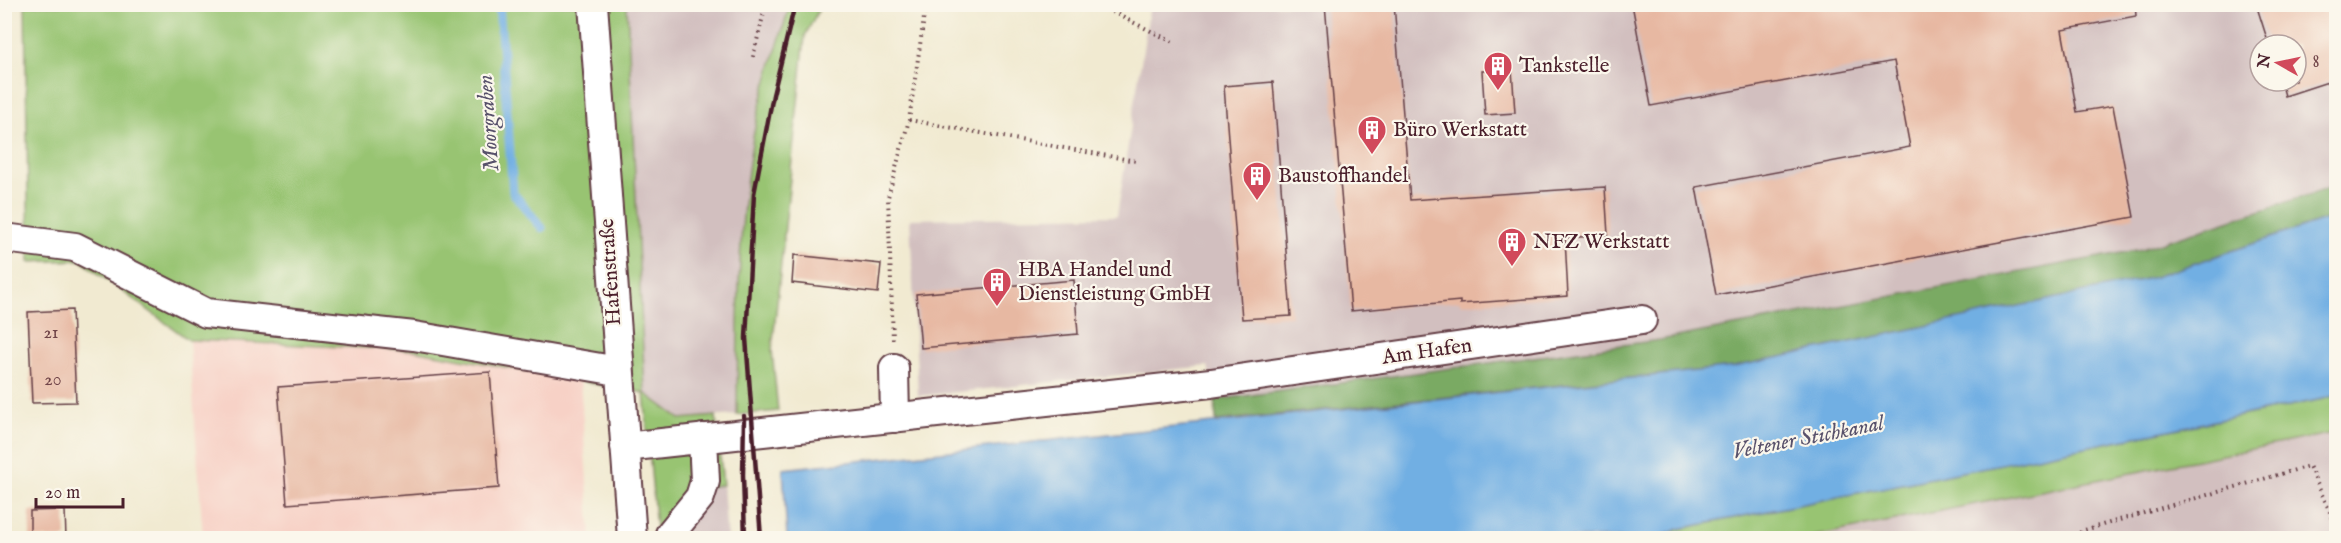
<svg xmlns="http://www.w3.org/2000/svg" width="2341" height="543" viewBox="0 0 2341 543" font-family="'IM FELL English',serif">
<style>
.built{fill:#f7d1c6}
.industrial{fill:#d2bfbf;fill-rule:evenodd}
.green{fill:#98c472;stroke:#71724e;stroke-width:1.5}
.forest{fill:#7aaa64;stroke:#626448;stroke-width:1.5}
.water{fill:#71afe3;stroke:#5e6787;stroke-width:1.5}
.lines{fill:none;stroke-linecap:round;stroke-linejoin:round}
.stream{stroke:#71afe3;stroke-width:9}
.building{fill:#e7b8a2}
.minor-casing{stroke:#633d44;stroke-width:32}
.path{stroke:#633d44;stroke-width:4;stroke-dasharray:1.5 4.5;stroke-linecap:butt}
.minor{stroke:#fff;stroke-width:28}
.rail{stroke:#4a1f2b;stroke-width:4.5}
.labels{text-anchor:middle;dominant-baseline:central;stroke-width:4.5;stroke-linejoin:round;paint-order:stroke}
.number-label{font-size:18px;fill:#714549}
.poi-label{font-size:21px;fill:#4a1f2b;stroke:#fbf7ec;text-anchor:start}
.street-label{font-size:21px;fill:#4a1f2b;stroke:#fbf7ec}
.water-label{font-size:22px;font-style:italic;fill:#58516b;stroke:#fbf7ec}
</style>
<rect width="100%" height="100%" fill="#fbf7ec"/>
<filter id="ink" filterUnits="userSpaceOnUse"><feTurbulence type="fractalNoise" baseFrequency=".0167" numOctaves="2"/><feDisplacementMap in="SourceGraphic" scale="12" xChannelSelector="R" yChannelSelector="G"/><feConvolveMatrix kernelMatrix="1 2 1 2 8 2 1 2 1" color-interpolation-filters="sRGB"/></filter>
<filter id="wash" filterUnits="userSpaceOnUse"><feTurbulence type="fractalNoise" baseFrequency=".008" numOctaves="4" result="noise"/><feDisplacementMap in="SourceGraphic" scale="24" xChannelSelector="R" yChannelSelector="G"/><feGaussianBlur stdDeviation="1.35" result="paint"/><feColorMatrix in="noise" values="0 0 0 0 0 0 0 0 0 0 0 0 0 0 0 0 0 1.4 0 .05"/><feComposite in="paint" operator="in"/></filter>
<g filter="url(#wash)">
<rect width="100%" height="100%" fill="#f1ead1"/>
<!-- built -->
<path class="built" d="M189 340 413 350 580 380 591 538H203Z"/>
<!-- industrial -->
<path class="industrial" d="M627 5H790L764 91 751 149 738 336 737 415 680 419 645 393Z
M1150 5H2336V186L2142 249 1660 340 1215 400 1208 366 918 396 910 219 1117 216ZM2260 45H2296V81H2260Z
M2336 432V538H1805L2333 433Z
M723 485 727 538H656V529L690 488Z"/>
<!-- green -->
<path class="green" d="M25 5H627L645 393 680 419 716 416 723 485 690 488 656 529 644 393 413 350 189 340 80 260 29 262Z
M790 5H821L805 36 772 350 778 411 737 415C738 327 737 237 751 150 758 101 776 52 790 5Z
M2336 395V432L2333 433 1805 538H1656L1679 529 2323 399Z"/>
<!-- forest -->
<path class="forest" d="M2336 186V216L2151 278 1734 367 1216 421 1215 400 1660 340 2142 249Z"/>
<!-- water -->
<path class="water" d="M2336 216V395L2323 399 1679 529 1656 538H787L783 469 1734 367 2151 278Z"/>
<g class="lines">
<!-- stream -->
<path class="stream" d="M499 4 513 193 542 228"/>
</g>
<g id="blocks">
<!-- building -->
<path class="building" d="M1325 4H1394L1410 200 1605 187 1608 235 1565 238 1568 296 1460 304V301L1351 311Z
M1632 4H2135L2136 16 2062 30 2077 112 2113 106 2134 217 1716 295 1696 187 1910 147 1894 61 1651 106Z
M2256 4H2337V79L2285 96 2281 81H2296V45H2269Z
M1512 69 1515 113 1485 115 1482 71Z
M1273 82 1291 316 1242 319 1224 86Z
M794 255 881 264 878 293 792 283Z
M1074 280 1078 334 921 348 916 294Z
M72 310 76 402 32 403 28 312Z
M490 372 499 488 287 504 278 387Z
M65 510 66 538H30V511Z"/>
</g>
</g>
<g filter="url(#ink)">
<use href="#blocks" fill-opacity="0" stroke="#633d44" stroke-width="1.5"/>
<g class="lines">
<!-- minor casing -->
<g class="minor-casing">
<path id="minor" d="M593 4 632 538
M4 238 75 247 206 313 414 336 618 371
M894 368 895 418
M625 447 1211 383 1642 320
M670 538V534L700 497 705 481 703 438"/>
</g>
<!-- path -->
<path class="path" d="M1096 4 1175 43
M753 57 766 4
M909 120 1136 161
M893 340 888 197 909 120 926 4
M2078 538 2081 531 2309 466 2336 525"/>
<!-- minor -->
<use href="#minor" class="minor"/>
<!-- rail -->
<path class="rail" d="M744 416 743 475 745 538
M761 538 746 338 754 194 773 95 795 4"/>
</g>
</g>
<!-- icons -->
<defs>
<g id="building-pin" transform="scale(1.5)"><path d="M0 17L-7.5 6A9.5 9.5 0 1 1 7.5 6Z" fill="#d1495b" stroke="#fbf7ec"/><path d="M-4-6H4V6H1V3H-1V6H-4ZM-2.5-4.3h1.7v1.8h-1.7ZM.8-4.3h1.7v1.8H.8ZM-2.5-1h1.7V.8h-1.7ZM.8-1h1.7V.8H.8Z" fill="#fff"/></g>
</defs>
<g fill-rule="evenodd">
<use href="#building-pin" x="1498" y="66"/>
<use href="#building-pin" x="1372" y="130"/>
<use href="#building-pin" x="1257" y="176"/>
<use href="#building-pin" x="1512" y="242"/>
<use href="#building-pin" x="997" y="282"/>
</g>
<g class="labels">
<!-- number labels -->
<g class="number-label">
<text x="2316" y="62">8</text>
<text x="51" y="333">21</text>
<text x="53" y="380">20</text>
</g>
<!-- poi labels -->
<g class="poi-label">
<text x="1519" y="66">Tankstelle</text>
<text x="1393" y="130">Büro Werkstatt</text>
<text x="1278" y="176">Baustoffhandel</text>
<text x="1533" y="242">NFZ Werkstatt</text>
<text x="1018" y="270">HBA Handel und<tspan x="1018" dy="24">Dienstleistung GmbH</tspan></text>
</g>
<!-- street labels -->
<g class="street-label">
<text transform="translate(611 272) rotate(-94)">Hafenstraße</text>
<text transform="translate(1427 352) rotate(-8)">Am Hafen</text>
</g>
<!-- water labels -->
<g class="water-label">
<text transform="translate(489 123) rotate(-94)">Moorgraben</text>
<text transform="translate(1808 438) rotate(-11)">Veltener Stichkanal</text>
</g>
</g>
<!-- margin -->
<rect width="2341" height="543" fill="none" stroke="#fbf7ec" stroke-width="24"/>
<!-- north arrow -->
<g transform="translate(2278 63) rotate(279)"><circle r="28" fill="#fbf7ec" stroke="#b4a19f" stroke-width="1.5"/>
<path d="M0-4.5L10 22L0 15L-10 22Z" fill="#d1495b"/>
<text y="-9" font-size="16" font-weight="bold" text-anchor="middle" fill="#4a1f2b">N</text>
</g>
<!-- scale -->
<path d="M36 498v9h87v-9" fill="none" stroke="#4a1f2b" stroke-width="3"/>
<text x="45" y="498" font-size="18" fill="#4a1f2b" stroke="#fbf7ec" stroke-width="4.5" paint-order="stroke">20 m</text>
</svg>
